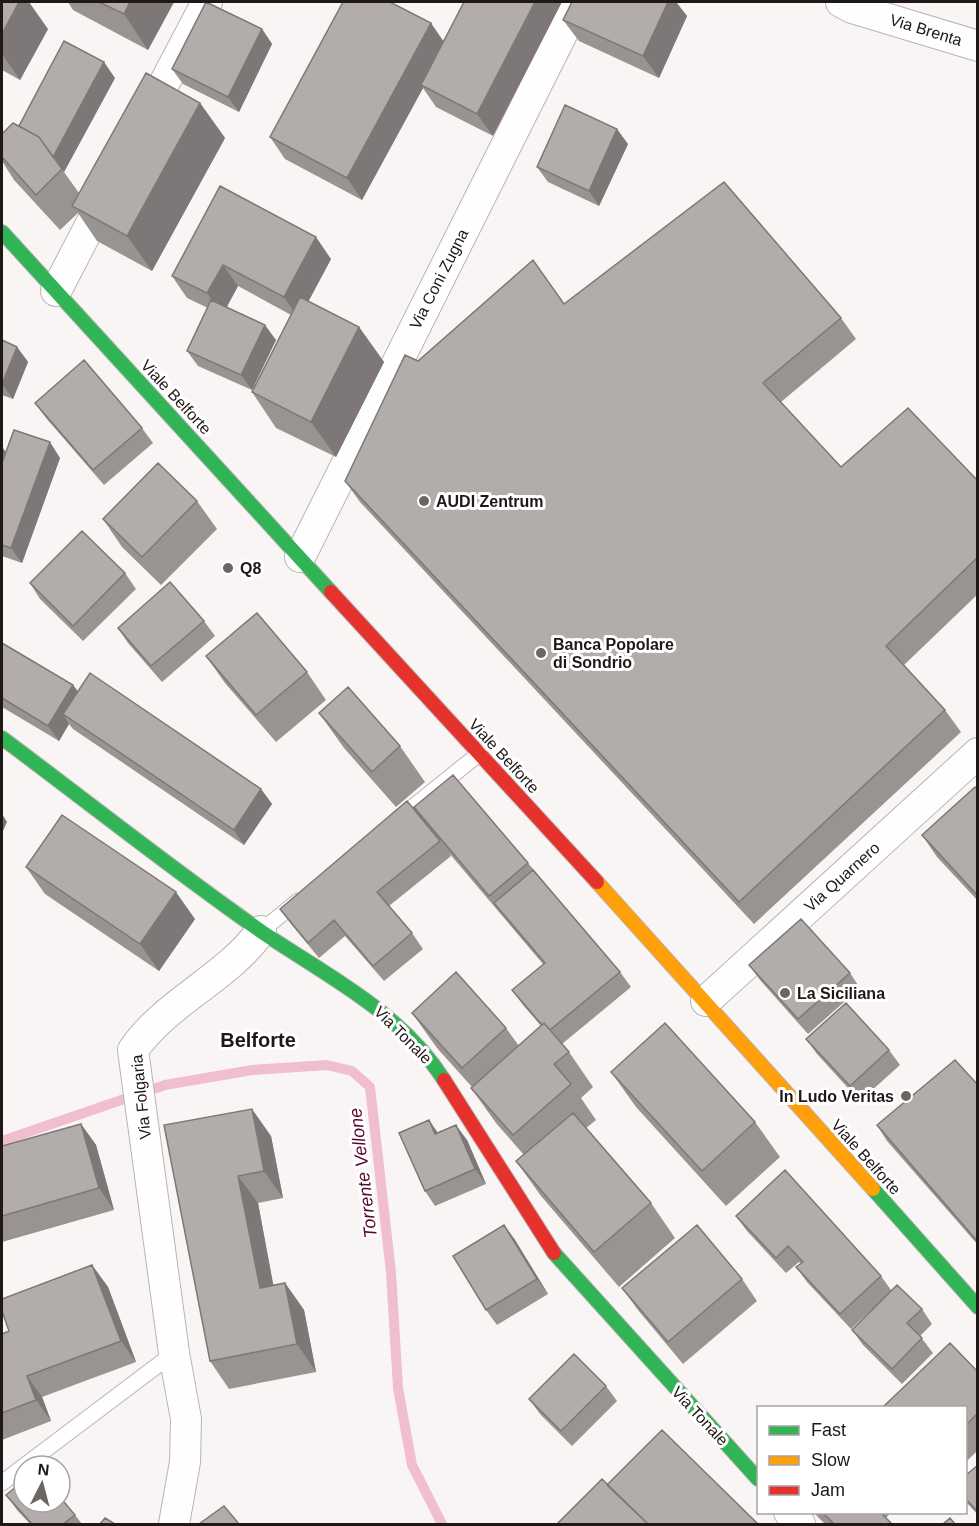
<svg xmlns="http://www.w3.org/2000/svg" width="979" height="1526" viewBox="0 0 979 1526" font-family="Helvetica,sans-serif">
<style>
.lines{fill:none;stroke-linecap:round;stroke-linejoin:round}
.stream{stroke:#f0bece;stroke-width:10}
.lane-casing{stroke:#bab4b3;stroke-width:17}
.street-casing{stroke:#bab4b3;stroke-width:32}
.fast-casing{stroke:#bab4b3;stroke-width:16}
.slow-casing{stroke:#bab4b3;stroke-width:16}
.jam-casing{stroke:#bab4b3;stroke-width:16}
.lane{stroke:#fefefe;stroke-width:15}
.street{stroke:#fefefe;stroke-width:30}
.fast{stroke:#30b455;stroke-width:14}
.slow{stroke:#ff9f0a;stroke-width:14}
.jam{stroke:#e5322d;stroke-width:14}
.wall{fill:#999492}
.shaded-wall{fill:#7d7877}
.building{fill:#b2acaa;stroke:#7d7877;stroke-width:1.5}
.poi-dot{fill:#6c6564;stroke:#fff;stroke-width:2}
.labels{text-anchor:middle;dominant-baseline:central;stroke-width:6;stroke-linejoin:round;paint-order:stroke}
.street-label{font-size:16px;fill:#1f1816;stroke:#fff}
.poi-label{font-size:16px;font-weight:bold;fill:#1f1816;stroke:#fff;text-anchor:start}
.water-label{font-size:18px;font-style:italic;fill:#55052d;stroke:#fff}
.quarter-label{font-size:20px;font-weight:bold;fill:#1f1816;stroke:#fff}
</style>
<rect width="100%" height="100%" fill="#faf5f5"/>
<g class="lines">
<!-- stream -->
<path class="stream" d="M2 1141 165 1085 252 1070 327 1065 352 1071 370 1087 391 1272 398 1388 412 1465 442 1524"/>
<!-- lane casing -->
<g class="lane-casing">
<path id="lane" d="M398 819 480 753
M261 931 298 901
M24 1466 174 1353
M2 1483 24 1466"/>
</g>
<!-- street casing -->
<g class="street-casing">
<path id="street" d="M841 2 852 8 978 46
M146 118 207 2
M56 291 107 193
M300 557 578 2
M706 1001 978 753
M789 1512 800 1524
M174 1524 185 1462 186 1419 174 1353 133 1050C166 1002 226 979 261 931"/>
</g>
<!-- fast casing -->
<g class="fast-casing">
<path id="fast" d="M2 232 331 592
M2 738C88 802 173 870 262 932 327 976 401 1012 444 1080
M873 1189 978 1307
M554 1253 758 1479"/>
</g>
<!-- slow casing -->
<g class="slow-casing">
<path id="slow" d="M597 882 873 1189"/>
</g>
<!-- jam casing -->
<g class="jam-casing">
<path id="jam" d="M331 592 597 882
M444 1080 554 1253"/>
</g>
<!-- lane -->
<use href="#lane" class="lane"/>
<!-- street -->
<use href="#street" class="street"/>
<!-- fast -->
<use href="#fast" class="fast"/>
<!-- slow -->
<use href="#slow" class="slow"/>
<!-- jam -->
<use href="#jam" class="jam"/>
</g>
<!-- wall -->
<path class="wall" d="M2 2 48 29 20 80 2 70Z
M68 2H174L148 50 73 10Z
M572 2H676L687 16 659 78 579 41 563 20Z
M431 23 493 136 436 107 423 88 362 200 285 159 270 137Z
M262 29 272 44 239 112 183 84 172 69Z
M115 78 64 172 79 193 200 103 225 138 152 271 97 241 78 213 60 230 14 180 2 161V134Z
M628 144 599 206 548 182 537 167Z
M220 186 331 259 308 302 359 327 384 362 336 457 276 428 252 392 291 315 238 286 227 307 276 340 252 390 198 366 187 351 208 308 187 298 172 276Z
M841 318 856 339 781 402 841 467 978 481V594L904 665 945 710 961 732 754 924 360 502 345 481 418 361Z
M2 340 17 347 28 362 13 399 2 395Z
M35 403 142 428 153 443 104 485 46 418Z
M2 447 6 452 60 458 22 563 2 556Z
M197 501 217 529 161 585 122 547 103 519Z
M125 573 136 589 83 641 40 599 30 583Z
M204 621 215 636 162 682 128 643 118 628Z
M2 643 73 685 78 692 261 789 272 804 244 845 73 729 69 724 59 741 2 707Z
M206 656 307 672 326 700 276 742 225 683Z
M319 713 400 746 425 782 396 807 344 748Z
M978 790V901L937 857 922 835Z
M419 815 528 863 620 972 631 987 562 1044 569 1052 593 1087 581 1098 596 1120 586 1128 651 1203 675 1238 619 1287 541 1196 516 1161 524 1155 496 1123 471 1088 472 1087 437 1048 412 1013 506 1028 519 1046 541 1026 523 1005 512 990 543 964 449 853 451 856 389 906 412 933 423 949 384 981 345 936 319 958 291 924 280 909Z
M26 867 195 919 159 971 45 894Z
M749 965 850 973 860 988 808 1034 760 980Z
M806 1039 889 1050 900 1065 860 1101 817 1054Z
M611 1072 755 1122 780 1157 726 1206 636 1107Z
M978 1085V1245L887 1141 877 1125Z
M429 1120 438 1133 467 1140 486 1184 435 1206 425 1191Z
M81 1124 96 1145 114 1210 2 1242V1146Z
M164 1125 271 1136 283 1198 258 1203 273 1285 285 1283 304 1310 316 1372 229 1389 210 1361Z
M736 1216 881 1276 891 1290 922 1309 932 1324 920 1336 933 1353 902 1384 863 1345 852 1330 872 1309 851 1329 807 1282 796 1267 801 1264 799 1262 786 1273 747 1231Z
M504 1225 515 1240 548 1294 497 1325 486 1310Z
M92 1265 108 1287 136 1362 42 1397 51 1421 2 1440V1334L9 1331Z
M742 1279 757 1301 683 1364 638 1310 622 1288Z
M978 1372V1450L966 1462V1407Z
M606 1386 617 1401 572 1446 540 1414 529 1399Z
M978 1465V1515L966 1502V1475Z
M6 1495 75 1515 82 1524H30L17 1510Z
M813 1512H891L886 1518 892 1524H825Z"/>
<!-- shaded-wall -->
<path class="shaded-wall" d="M19 2H29L48 29 20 80 2 54V34Z
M130 2H174L148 50 124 14Z
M535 2H562L493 136 477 114Z
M668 2H676L687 16 659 78 643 56Z
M431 23 446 45 421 85 423 88 362 200 347 178Z
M262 29 272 44 239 112 228 97Z
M104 62 115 78 64 172 53 157Z
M200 103 225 138 152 271 127 236Z
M617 129 628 144 599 206 589 191Z
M316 237 331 259 299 319 284 297Z
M223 265 238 286 222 315 207 293Z
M265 325 276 340 252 390 241 375Z
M359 327 384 362 336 457 311 422Z
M17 347 28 362 13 399 2 384Z
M50 442 60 458 22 563 11 548Z
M2 447 16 467 2 509Z
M73 685 84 700 63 714 69 724 59 741 48 726Z
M261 789 272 804 244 845 234 830Z
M2 814 7 822 2 833Z
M176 892 195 919 159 971 140 944Z
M252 1109 271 1136 283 1198 264 1171Z
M429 1120 439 1135 435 1134Z
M81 1124 96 1145 114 1210 99 1188Z
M456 1125 467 1140 486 1184 475 1169Z
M238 1176 258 1203 279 1315 260 1288Z
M504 1225 515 1240 548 1294 537 1279Z
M92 1265 108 1287 136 1362 121 1341Z
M285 1283 304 1310 316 1372 297 1344Z
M27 1376 42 1397 51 1421 36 1400Z"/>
<!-- building -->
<path class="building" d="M2 2H19L2 34Z
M99 2H130L124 14Z
M206 2 262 29 228 97 172 69Z
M343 2H390L431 23 347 178 270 137Z
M464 2H535L477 114 421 85Z
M572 2H668L643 56 563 20Z
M64 41 104 62 53 157 39 137 19 126Z
M146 73 200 103 127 236 72 206Z
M565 105 617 129 589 191 537 167Z
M13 123 39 137 62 169 36 195 2 157V134Z
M724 182 841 318 763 383 841 467 908 408 978 481V557L886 646 945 710 739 902 345 481 405 355 418 361 533 260 564 304Z
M220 186 316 237 284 297 223 265 207 293 172 276Z
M300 297 359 327 311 422 252 392Z
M211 300 265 325 241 375 187 351Z
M2 340 17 347 2 384Z
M84 360 142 428 93 470 35 403Z
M14 430 50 442 11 548 2 545V463Z
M158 463 197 501 142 557 103 519Z
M82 531 125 573 73 626 30 583Z
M170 582 204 621 151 666 118 628Z
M257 613 307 672 256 715 206 656Z
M2 643 73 685 48 726 2 698Z
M90 673 261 789 234 830 63 714Z
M348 687 400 746 372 772 319 713Z
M453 775 528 863 489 896 414 807Z
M975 787 978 790V896L922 835Z
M407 801 440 841 377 892 412 933 373 966 334 920 308 943 280 909Z
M62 815 176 892 140 944 26 867Z
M533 870 620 972 550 1030 544 1023 542 1025 512 990 545 963 494 903Z
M801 919 850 973 798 1019 749 965Z
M456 972 506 1028 462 1068 412 1013Z
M846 1003 889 1050 850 1086 806 1039Z
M544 1023 569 1052 554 1064 571 1084 513 1135 471 1088Z
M665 1023 755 1122 702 1171 611 1072Z
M955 1060 978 1085V1242L877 1125Z
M252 1109 264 1171 238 1176 260 1288 285 1283 297 1344 210 1361 164 1125Z
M573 1113 651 1203 594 1252 516 1161Z
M429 1120 435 1134 456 1125 475 1169 425 1191 399 1133Z
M81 1124 99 1188 2 1216V1146Z
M785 1170 881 1276 840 1314 796 1267 803 1262 788 1246 776 1258 736 1216Z
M504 1225 537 1279 486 1310 453 1256Z
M697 1225 742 1279 668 1342 622 1288Z
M92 1265 121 1341 27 1376 36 1400 2 1413V1334L9 1331 2 1311V1299Z
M897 1285 922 1309 907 1323 922 1338 892 1369 852 1330Z
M950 1343 978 1372V1413L966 1425V1407H883Z
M574 1354 606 1386 561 1431 529 1399Z
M662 1430 758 1524H648L607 1485Z
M978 1465V1512L966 1499V1475Z
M602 1479 648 1524H557Z
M24 1480V1502H60V1497L75 1515 63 1524H32L6 1495Z
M224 1506 239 1524H199Z
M822 1512H880L892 1524H834Z
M105 1518 115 1524H100Z
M950 1518 955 1524H943Z"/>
<!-- markers -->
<g class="poi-dot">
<circle cx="424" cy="501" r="6"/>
<circle cx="228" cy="568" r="6"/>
<circle cx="541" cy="653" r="6"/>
<circle cx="785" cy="993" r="6"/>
<circle cx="906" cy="1096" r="6"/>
</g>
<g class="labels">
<!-- street labels -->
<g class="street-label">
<text transform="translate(926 30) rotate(17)">Via Brenta</text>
<text transform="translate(439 279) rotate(-63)">Via Coni Zugna</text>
<text transform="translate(176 397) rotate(47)">Viale Belforte</text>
<text transform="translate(504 756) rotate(47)">Viale Belforte</text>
<text transform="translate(842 877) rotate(-42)">Via Quarnero</text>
<text transform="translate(403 1035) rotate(45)">Via Tonale</text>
<text transform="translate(141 1097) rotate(-96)">Via Folgaria</text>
<text transform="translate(866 1157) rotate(48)">Viale Belforte</text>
<text transform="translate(700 1416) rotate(47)">Via Tonale</text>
</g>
<!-- poi labels -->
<g class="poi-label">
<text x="436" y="501">AUDI Zentrum</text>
<text x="240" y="568">Q8</text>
<text x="553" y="644">Banca Popolare<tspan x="553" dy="18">di Sondrio</tspan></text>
<text x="797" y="993">La Siciliana</text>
<text x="894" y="1096" text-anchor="end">In Ludo Veritas</text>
</g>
<!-- water labels -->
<g class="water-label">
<text transform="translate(363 1173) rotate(-97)">Torrente Vellone</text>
</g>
<!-- quarter labels -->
<g class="quarter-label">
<text x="258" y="1040">Belforte</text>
</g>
</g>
<!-- border -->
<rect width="979" height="1526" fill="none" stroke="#1f1816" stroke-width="6"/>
<!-- legend -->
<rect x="757" y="1406" width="210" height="108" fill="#ffffff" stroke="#a5a3a2" stroke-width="1.5"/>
<rect x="769" y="1426" width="30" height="9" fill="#30b455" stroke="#a5a3a2" stroke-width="1.5"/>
<text x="811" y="1436" font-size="18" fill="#1f1816">Fast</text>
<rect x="769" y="1456" width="30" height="9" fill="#ff9f0a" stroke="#a5a3a2" stroke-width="1.5"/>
<text x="811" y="1466" font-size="18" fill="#1f1816">Slow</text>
<rect x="769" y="1486" width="30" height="9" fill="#e5322d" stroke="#a5a3a2" stroke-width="1.5"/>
<text x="811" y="1496" font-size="18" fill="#1f1816">Jam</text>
<!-- north arrow -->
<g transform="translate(42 1484) rotate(6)"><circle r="28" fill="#ffffff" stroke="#a5a3a2" stroke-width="1.5"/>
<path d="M0-4.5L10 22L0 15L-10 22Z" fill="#6c6564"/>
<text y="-9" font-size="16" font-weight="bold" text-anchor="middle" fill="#1f1816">N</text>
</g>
</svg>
